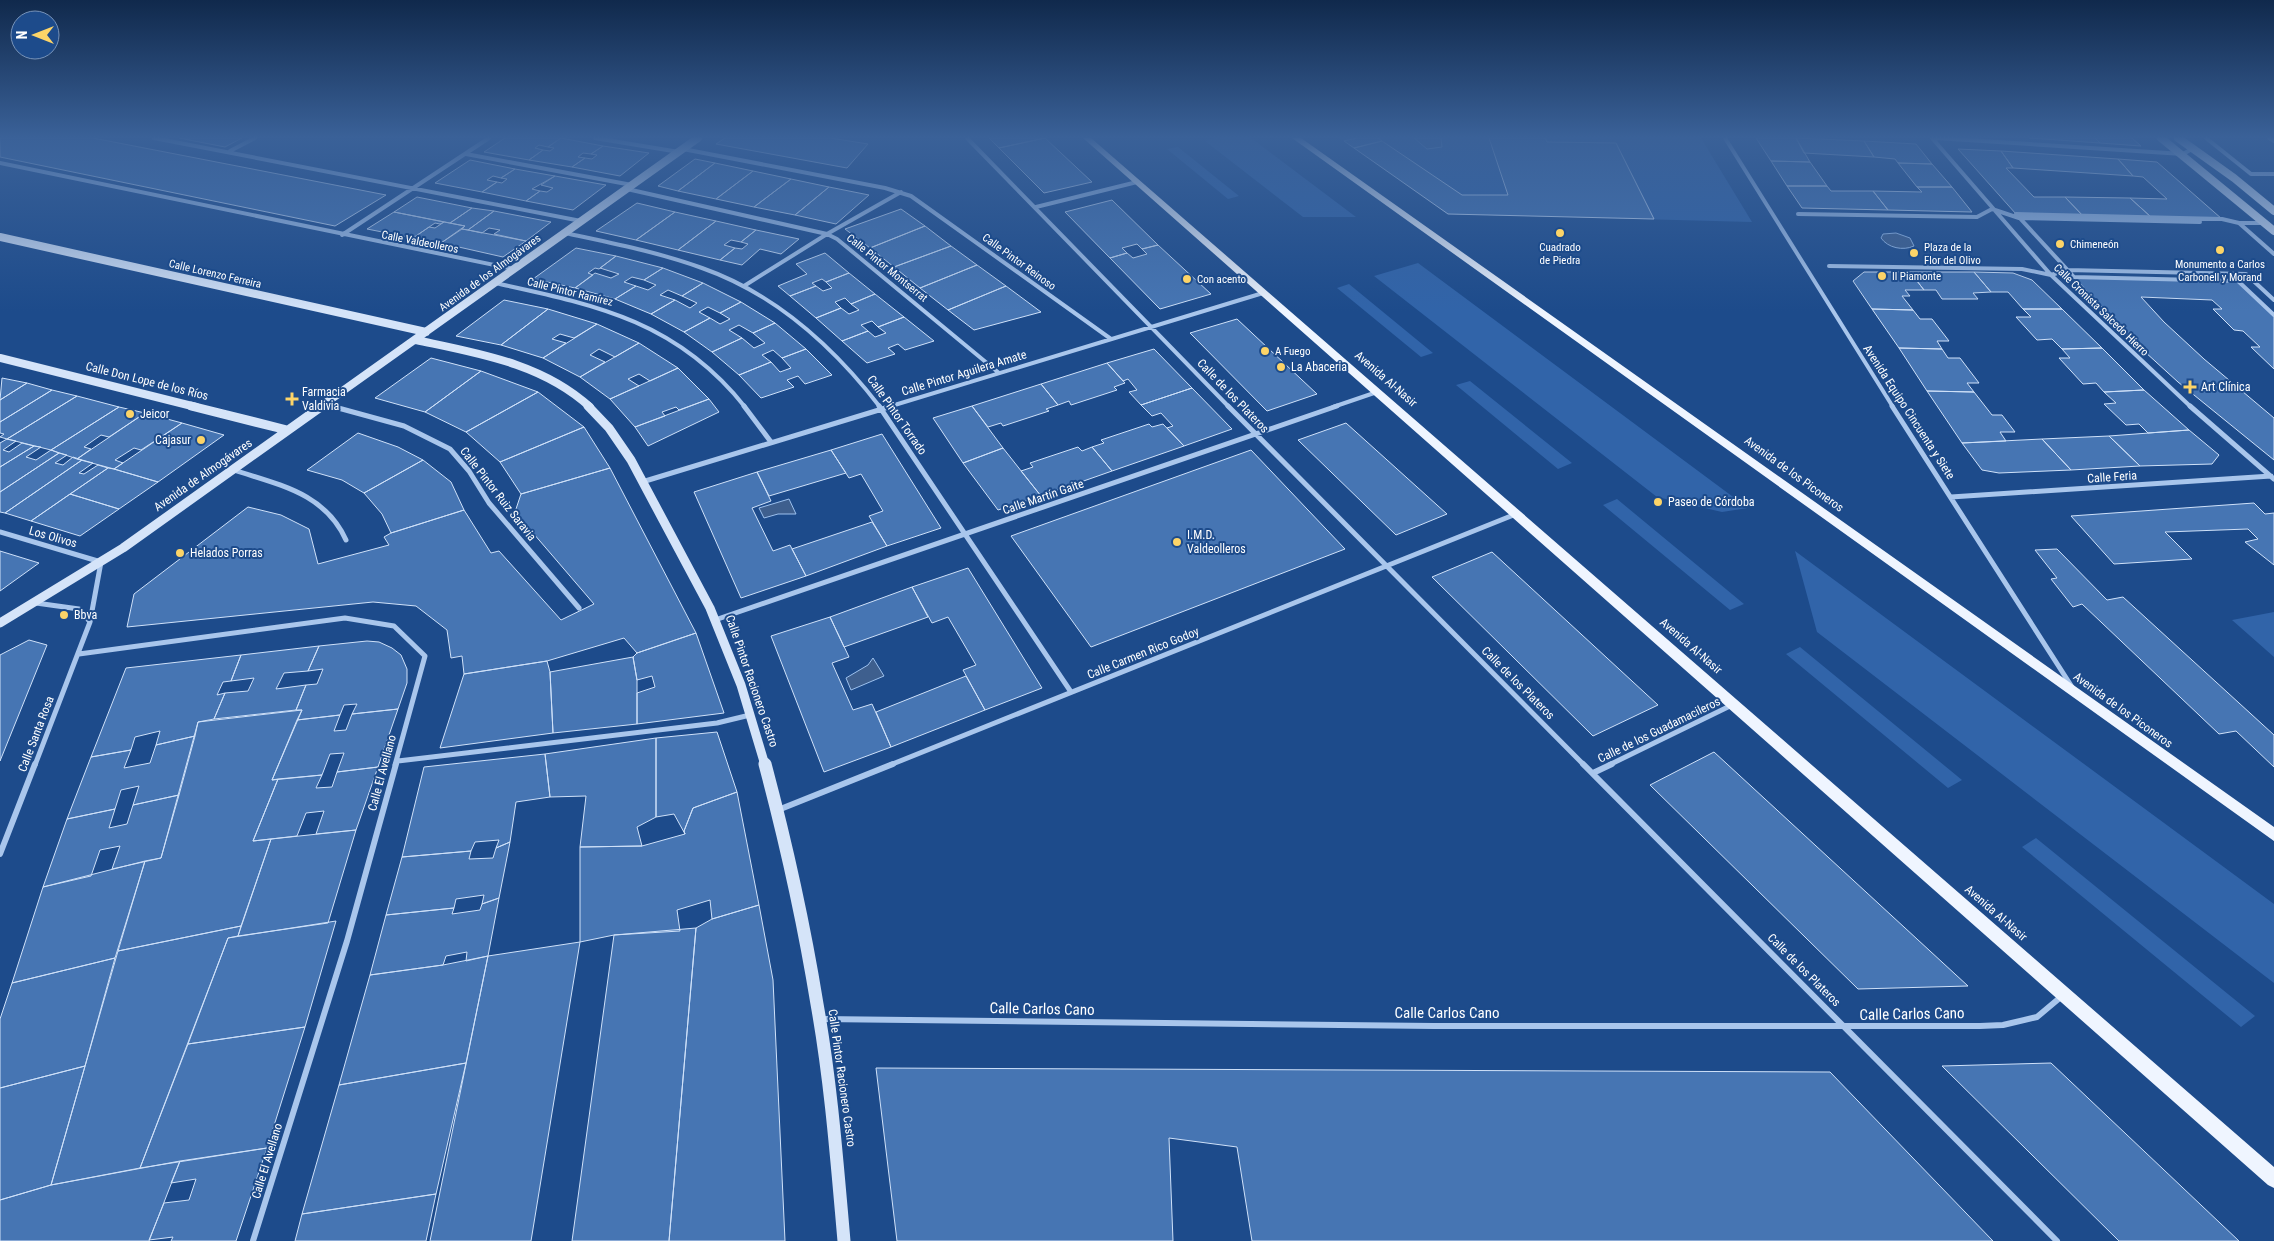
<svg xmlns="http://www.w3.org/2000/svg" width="2274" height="1241" viewBox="0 0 2274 1241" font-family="'Roboto Condensed',sans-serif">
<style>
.green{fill:#3164a9}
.water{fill:#3e5f8e;stroke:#9dc1ee}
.building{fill:#4675b3;stroke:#cfe1f9}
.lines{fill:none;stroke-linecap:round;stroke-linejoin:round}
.street-far2{stroke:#a9c6ec;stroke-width:4}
.street-far1{stroke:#a9c6ec;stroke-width:5}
.street{stroke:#a9c6ec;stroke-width:6}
.secondary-far2{stroke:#d5e4f9;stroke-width:8}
.secondary-far1{stroke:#d5e4f9;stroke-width:9}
.secondary{stroke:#d5e4f9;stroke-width:13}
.primary{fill:#eff5ff;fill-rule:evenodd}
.poi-dot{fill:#fcd468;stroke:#1d4b8b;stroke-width:2}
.labels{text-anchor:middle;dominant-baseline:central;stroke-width:4;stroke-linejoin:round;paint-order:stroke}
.far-street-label{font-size:11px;fill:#fff;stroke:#1d4b8b}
.far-poi-label{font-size:11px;fill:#fff;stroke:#1d4b8b;text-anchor:start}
.poi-label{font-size:12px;fill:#fff;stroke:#1d4b8b;text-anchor:start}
.street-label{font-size:12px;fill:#fff;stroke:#1d4b8b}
.near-street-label{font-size:15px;fill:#fff;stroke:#1d4b8b}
</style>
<rect width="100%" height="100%" fill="#1d4b8b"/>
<!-- green -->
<path class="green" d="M1216 138H1251L1356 217H1303L1205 141Z
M1339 138H1701L1752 222 1448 214Z
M1178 147 1239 196 1228 199 1167 149Z
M1418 263 1748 508 1722 512 1657 497 1374 276Z
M1349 284 1433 353 1421 357 1337 288Z
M1470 381 1572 463 1558 469 1456 385Z
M1617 499 1744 604 1730 610 1603 505Z
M1795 551 2274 904V983L1817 632Z
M2274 612V657L2232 620Z
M1800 647 1962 780 1948 788 1786 654Z
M2036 838 2255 1016 2241 1027 2022 847Z"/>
<!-- water -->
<path class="water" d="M1414 138H1441L1442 147 1427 149Z
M1896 233 1910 238 1914 246C1903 251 1888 248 1881 238L1883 234Z
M789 499 796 514H778L764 518 759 508Z
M873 658 884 676 851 690 846 678 868 665Z"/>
<!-- building -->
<path class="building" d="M0 138H93L386 195 335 226 0 157Z
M179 138H242L225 147Z
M505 138H561L548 147 539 145 535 148 543 150 529 160 484 152Z
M561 138 603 146 591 154 583 153 578 157 585 158 572 167 529 160 543 150 550 151 554 148 548 147Z
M725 138H831L868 144 847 168 716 144Z
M989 138H1045L999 148Z
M1045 138 1092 182 1044 193 999 148Z
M1357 138H1378L1382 141 1354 148 1344 141Z
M1489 138H1545L1547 142 1616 143 1654 219 1448 214 1354 148 1382 141 1462 195H1508Z
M1756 138H1796L1810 162 1771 161Z
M1796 138 1864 141 1874 157 1804 153Z
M2029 138H2095L2100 143 2058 140Z
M2095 138H2132L2141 146 2100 143Z
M1864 141 1916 144 1932 164 1898 163 1895 159 1874 157Z
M603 146 649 153 620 176 572 167 585 158 592 159 597 155 591 154Z
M1958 149 2001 151 2013 168H2006L2034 197H2065L2083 216 2016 214Z
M2001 151 2118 159 2133 176 2013 168Z
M695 159 715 163 678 191 658 186Z
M2118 159 2157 162 2222 219 2151 217 2130 198 2167 199 2143 177 2133 176Z
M470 160 515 169 501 178 493 176 487 180 497 182 482 192 435 183Z
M1771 161 1810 162 1827 186H1787Z
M715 163 753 171 716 199 678 191Z
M1898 163 1932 164 1952 187H1917Z
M515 169 555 176 532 189 540 191 526 201 482 192 497 182 502 183 507 179 501 178Z
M753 171 791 179 754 207 716 199Z
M555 176 606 185 573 210 526 201 540 191 547 192 553 188 541 185Z
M791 179 829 187 795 215 754 207Z
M1787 186H1827L1831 191H1873L1888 210 1802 208Z
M829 187 869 195 836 224 795 215Z
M1917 187H1952L1972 212 1888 210 1873 191 1922 192Z
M417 197 472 208 450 223 394 212Z
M2065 197 2130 198 2151 217 2083 216Z
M1112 200 1158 245 1142 249 1137 244 1122 248 1127 253 1110 258 1065 212Z
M637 203 675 212 636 240 596 231Z
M472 208 494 211 468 230 462 229 465 226 450 223Z
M901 209 925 226 870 248 845 229Z
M494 211 551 222 526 241 494 234 500 230 489 228 482 233 468 230Z
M394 212 444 222 440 224 435 223 413 238 367 229Z
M675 212 716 221 678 250 636 240Z
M716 221 756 230 741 242 731 240 724 245 735 248 720 260 678 250Z
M444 222 465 226 441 243 413 238 429 227 435 228Z
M925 226 951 246 894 267 870 248Z
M462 229 468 230 526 241 503 257 441 243Z
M756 230 799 239 781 254 760 249 742 265 720 260 735 248 742 249 748 244 741 242Z
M1158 245 1211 294 1160 309 1110 258 1127 253 1133 258 1147 254 1142 249Z
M951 246 977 265 920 288 894 267Z
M576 248 616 256 599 269 595 268 588 273 593 275 575 288 533 279Z
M825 253 849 273 826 282 822 279 812 283 816 286 790 296 778 286 807 274 796 264Z
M616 256 663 268 644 280 632 277 624 282 636 286 615 299 575 288 595 273 611 278 619 274 600 268Z
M977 265 1006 286 948 310 920 288Z
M663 268 703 283 682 296 668 290 660 295 675 300 651 314 615 299 636 286 648 290 656 285 644 280Z
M1864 272H1910L1924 290H1905L1910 296H1902L1913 310 1872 309 1853 281Z
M1910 272H1974L1991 292 1973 293 1978 299H1942L1936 290H1924Z
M1974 272 2013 273 2032 280 2062 309H2023L2008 292H1991Z
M849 273 875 294 851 304 845 298 835 302 841 308 816 318 790 296 816 286 823 291 832 288 826 282Z
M2074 277 2238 281 2274 315V369L2251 347H2260L2243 331 2234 330 2213 309H2222L2212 300 2141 297 2164 322 2204 359 2274 418V460L2178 382 2133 341Z
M703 283 741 302 720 313 708 307 699 312 710 318 684 332 651 314 675 300 690 308 697 303 682 296Z
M1006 286 1041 312 974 330 948 310Z
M875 294 904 317 878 327 872 321 861 325 868 331 842 341 816 318 841 308 849 314 859 310 851 304Z
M504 300 548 309 501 345 456 336Z
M741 302 775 323 753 333 739 325 729 330 742 338 712 352 684 332 710 318 720 324 730 319 720 313Z
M548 309 597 324 574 338 560 334 552 339 566 343 543 358 501 345Z
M1872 309 1913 310 1920 319H1932L1949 341H1937L1942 349 1899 348Z
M2023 309H2062L2102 348 2062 349 2052 339 2037 340 2016 317H2031Z
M904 317 934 341 905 350 898 344 888 348 895 354 867 363 842 341 868 331 875 337 886 333 878 327Z
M1237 319 1317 394 1267 411 1190 333Z
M775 323 806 349 782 358 773 350 762 355 771 362 739 375 712 352 742 338 754 348 765 343 753 333Z
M597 324 639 343 615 357 599 349 590 355 605 362 580 377 543 358Z
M639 343 678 368 650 381 639 374 628 379 639 386 610 399 580 377Z
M1899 348 1942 349 1948 358H1960L1979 383H1967L1974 392 1927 391Z
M2102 348 2144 390 2104 392 2096 383 2083 384 2059 358H2070L2062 349Z
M806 349 832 375 805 384 798 376 787 380 794 387 761 398 739 375 771 362 780 372 791 368 782 358Z
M1154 349 1192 388 1141 405 1129 392 1137 390 1128 379 1123 381 1107 363Z
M431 358 481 371 425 412 375 398Z
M1107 363 1125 383 1114 387 1117 390 1071 405 1069 401 1058 405 1041 384Z
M678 368 709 399 679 410 676 407 662 412 665 416 635 427 610 399Z
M481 371 538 392 466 432 425 412Z
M2 378 27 383 0 400Z
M27 383 52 390 0 422V400Z
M1041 384 1058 405 1046 409 1049 411 1003 426 1001 423 988 427 972 406Z
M1192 388 1232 429 1184 446 1167 428 1173 426 1161 413 1152 416 1141 405Z
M52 390 77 396 7 439 0 437 4 434 0 433V422Z
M2144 390 2189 430 2148 433 2139 424 2126 425 2104 404 2116 403 2104 392Z
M1927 391 1974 392 1992 415H2002L2015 432H2000L2006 441 1962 443Z
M538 392 584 427 500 462 466 432Z
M77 396 119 407 51 450 7 439Z
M709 399 719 412 648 446 635 427Z
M972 406 1003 448 963 463 933 418Z
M119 407 145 413 109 437 101 435 84 447 91 449 77 459 51 450Z
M145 413 182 423 141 450 134 448 115 460 123 463 114 469 77 459Z
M182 423 224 435 158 482 114 469Z
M1346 423 1447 514 1396 535 1298 440Z
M1149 424 1152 427 1163 424 1184 446 1112 471 1092 447 1104 443 1101 440Z
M584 427 610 468 521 494 500 462Z
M2189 430 2219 455 2212 464 2140 466 2109 436Z
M358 433 398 447 423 460 364 493 342 480 307 470Z
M882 434 941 528 887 546 869 516 883 511 861 474 849 478 831 450Z
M2109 436 2140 466 2071 470 2042 439Z
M7 439 16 441 3 450 9 452 22 443 34 446 0 467V443Z
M2042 439 2071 470 1999 473 1982 470 1962 443Z
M34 446 41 447 26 457 36 460 51 450 59 453 0 492V467Z
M1078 447 1082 451 1092 447 1112 471 1041 496 1021 471 1033 467 1030 463Z
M1003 448 1041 496 998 510 963 463Z
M831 450 846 473 769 496 757 472Z
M1251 450 1345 549 1091 647 1011 536Z
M59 453 67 455 55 463 63 465 73 457 82 460 5 513 0 512V492Z
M82 460 93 463 79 473 84 474 98 465 108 468 31 521 5 513Z
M423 460 451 482 464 510 391 533 382 514 364 493Z
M108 468 114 469 158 482 119 509 70 494Z
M610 468 696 633 637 653 624 638 547 661 464 674 462 656 451 658 447 630 416 606 373 602 127 627 134 594 248 507 281 515 309 529 318 564 389 545 384 537 391 533 464 510 491 553 499 551 561 620 594 604 515 512 521 494Z
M757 472 771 501 752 508 773 551 790 545 806 576 741 598 694 492Z
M70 494 119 509 80 536 31 521Z
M2254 503 2265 514 2274 513V565L2245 542 2258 539 2248 529 2165 532 2192 559 2114 564 2071 516Z
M872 522 887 546 806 576 792 549Z
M2057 549 2107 600 2123 597 2274 735V767L2236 731 2219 734 2082 604 2073 607 2051 579 2057 578 2035 550Z
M0 551 39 563 0 591Z
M1492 552 1658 705 1593 736 1432 577Z
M968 568 1042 688 985 710 963 670 976 665 948 617 932 623 912 587Z
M912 587 928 617 844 647 830 617Z
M830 617 849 657 832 663 853 710 872 704 891 747 824 772 771 636Z
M696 633 724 713 637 724V693L655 687 652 676 637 680 633 657 637 653Z
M29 640 47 645 0 761V655Z
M367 641 379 642 392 648 401 655 407 669V683L398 709 352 714 357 704 344 705 340 715 297 720 302 710H296L306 685 317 684 323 669 308 671 319 646Z
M319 646 308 671 284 673 276 689 306 685 296 710 214 719 225 693 248 691 254 678 231 681 241 655Z
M241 655 231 681 223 682 217 695 225 693 214 719 198 722 195 736 156 745 160 731 135 737 131 750 91 757 126 668Z
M633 657 637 680V724L553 733 550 672Z
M547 661 550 672 553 733 440 748 464 674Z
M966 676 985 710 891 747 876 712Z
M398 709 378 767 337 772 344 753 330 754 322 775 272 780 297 720 340 715 334 731 346 730 352 714Z
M302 710 272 780 278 779 253 841 271 839 241 926 118 951 145 861 161 858 198 722Z
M717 732 737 792 693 808 684 831 685 834 674 814 656 817V738Z
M195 736 179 795 133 805 139 786 121 790 115 809 67 819 91 757 131 750 124 768 150 763 156 745Z
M656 738V817L637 827 642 846 580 847 586 796 550 797 545 754Z
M1714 752 1968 986 1858 989 1650 785Z
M545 754 550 797 516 802 510 842 496 848 499 840 475 842 471 851 402 857 424 767Z
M378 767 356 830 316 834 324 811 306 813 297 836 253 841 278 779 322 775 316 788 332 787 337 772Z
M737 792 759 905 712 919 710 900 677 910 680 931 614 935 580 942V847L642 846 685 834 684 831 693 808Z
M179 795 161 858 112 869 120 846 100 850 91 876 43 887 67 819 115 809 109 828 127 824 133 805Z
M356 830 328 923 238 936 271 839Z
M510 842 499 898 482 904 484 895 456 899 454 908 386 915 402 857 471 851 469 859 493 858 496 848Z
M145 861 115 958 12 983 43 887Z
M499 898 488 956 466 961 467 952 446 956 443 965 370 975 386 915 454 908 452 914 480 910 482 904Z
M759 905 773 980 785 1241H669L696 928 712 919Z
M336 921 305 1027 188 1044 228 938Z
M241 926 238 936 228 938 140 1168 51 1185 118 951Z
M696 928 669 1241H572L614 935Z
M580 942 531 1241H430L488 956Z
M488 956 466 1063 339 1085 370 975 443 965Z
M115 958 85 1066 0 1088V1019L12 983Z
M305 1027 267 1148 140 1168 188 1044Z
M466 1063 436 1194 302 1214 339 1085Z
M2051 1063 2239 1241H2119L1942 1066Z
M85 1066 51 1185 0 1200V1088Z
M876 1068 1830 1072 1993 1241H1252L1237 1147 1169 1138 1173 1241H897Z
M267 1148 236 1241H171L173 1237 149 1240 164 1203 189 1200 196 1179 171 1183 180 1161Z
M180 1161 149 1241H0V1200L51 1185Z
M436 1194 426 1241H295L302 1214Z"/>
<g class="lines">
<!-- street-far2 -->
<path class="street-far2" d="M154 138 581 221
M595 138 679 152
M967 138 1229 407
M1725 138 1893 407
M1932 138 2051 275 2191 407
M1936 138 2183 154 2192 149
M2206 138 2251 174H2274
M2269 138 2274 141
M683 149 885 188 911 196 1111 339
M230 151 255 138
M466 154 632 185
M0 163 514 269
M627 189 827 234 837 239 999 373
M1036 207 1137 182
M1798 214 1977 217 1992 209 2019 218 2200 222
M2239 223H2265
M565 233C611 243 658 252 702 268 776 294 833 346 880 407
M342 235 489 138
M2274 254 2239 223 2222 219 2016 214 2074 277 2238 281 2274 315
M1829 266 2022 269 2051 275 2067 270 2246 274 2274 300
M495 283C596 305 677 321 745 407
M744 286 827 234 901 192
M324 404 335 407
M888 407 1263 293
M1333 407 1377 392"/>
<!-- street-far1 -->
<path class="street-far1" d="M331 406 404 426 450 449 469 471 489 503 579 608
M744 406 771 442
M879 406 1071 692
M1228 406 1584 765
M1892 406 2072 687
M2190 406 2274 479
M234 470C279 485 325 493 346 540
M642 482 892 406
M1951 497 2271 476
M0 532 101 562 90 622
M715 620 1337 406
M79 654 345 618 394 626 425 656 395 765
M398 761 717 723 750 715
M35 765 90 622 79 609 36 603
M890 765 1516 514
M1609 765 1732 705"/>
<!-- street -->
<path class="street" d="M1583 764 2057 1241
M1593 773 1612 764
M778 810 893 764
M0 854 35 764
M821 1019 1434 1026H1980L2003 1025 2037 1017 2062 996
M253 1241 347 941 396 764"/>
<!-- secondary-far2 -->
<path class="secondary-far2" d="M2161 138 2274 231
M2178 138 2234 178 2274 211
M0 237 426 332
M416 340C477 353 542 363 590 407
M0 358 196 407
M320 407 698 138"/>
<!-- secondary-far1 -->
<path class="secondary-far1" d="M191 406 287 430
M588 406 609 428 631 460 710 608 741 685 765 765
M0 623 123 548 322 406"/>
<!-- secondary -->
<path class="secondary" d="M765 764C786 843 804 924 817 1004 831 1082 837 1162 844 1241"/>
<!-- primary -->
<path class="primary" d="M1083 138H1091L2274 1167V1188L2268 1185Z
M1292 138H1301L2274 827V841Z"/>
</g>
<!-- sky -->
<linearGradient id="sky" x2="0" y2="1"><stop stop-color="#10294c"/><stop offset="0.44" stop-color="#3a6198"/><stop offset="1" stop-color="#3a6198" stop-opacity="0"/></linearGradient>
<rect width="2274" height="311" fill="url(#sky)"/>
<!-- markers -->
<g class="poi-dot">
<circle cx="1560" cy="233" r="5"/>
<circle cx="2060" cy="244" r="5"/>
<circle cx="2220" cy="250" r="5"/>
<circle cx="1914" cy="253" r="5"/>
<circle cx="1882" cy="276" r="5"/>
<circle cx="1187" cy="279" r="5"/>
<circle cx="1265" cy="351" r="5"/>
<circle cx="1281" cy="367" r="5"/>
<path d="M2187.5 379.5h5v5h5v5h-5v5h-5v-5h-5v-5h5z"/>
<path d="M289.5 391.5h5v5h5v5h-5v5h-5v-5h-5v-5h5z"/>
<circle cx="130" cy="414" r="5"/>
<circle cx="201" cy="440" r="5"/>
<circle cx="1658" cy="502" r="5"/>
<circle cx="1177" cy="542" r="5"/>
<circle cx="180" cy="553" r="5"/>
<circle cx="64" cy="615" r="5"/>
</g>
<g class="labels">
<!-- far-street labels -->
<g class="far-street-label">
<text transform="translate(420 242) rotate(11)">Calle Valdeolleros</text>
<text transform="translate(1019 262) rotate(36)">Calle Pintor Reinoso</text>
<text transform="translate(887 268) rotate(39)">Calle Pintor Montserrat</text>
<text transform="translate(490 273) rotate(-36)">Avenida de los Almogávares</text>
<text transform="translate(215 274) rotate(13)">Calle Lorenzo Ferreira</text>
<text transform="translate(570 292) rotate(14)">Calle Pintor Ramírez</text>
<text transform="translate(2101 310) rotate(44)">Calle Cronista Salcedo Hierro</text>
</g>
<!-- far-poi labels -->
<g class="far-poi-label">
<text x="2070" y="244">Chimeneón</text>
<text x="1560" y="247" text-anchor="middle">Cuadrado<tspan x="1560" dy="13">de Piedra</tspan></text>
<text x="1924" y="247">Plaza de la<tspan x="1924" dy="13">Flor del Olivo</tspan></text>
<text x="2220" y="264" text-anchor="middle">Monumento a Carlos<tspan x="2220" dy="13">Carbonell y Morand</tspan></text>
<text x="1892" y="276">Il Piamonte</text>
<text x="1197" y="279">Con acento</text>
<text x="1275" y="351">A Fuego</text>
</g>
<!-- poi labels -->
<g class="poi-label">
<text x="1291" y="367">La Abaceria</text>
<text x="2201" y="387">Art Clínica</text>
<text x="302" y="392">Farmacia<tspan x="302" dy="14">Valdivia</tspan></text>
<text x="140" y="414">Jeicor</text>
<text x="191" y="440" text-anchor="end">Cajasur</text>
<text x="1668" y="502">Paseo de Córdoba</text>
<text x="1187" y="535">I.M.D.<tspan x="1187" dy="14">Valdeolleros</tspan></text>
<text x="190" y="553">Helados Porras</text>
<text x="74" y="615">Bbva</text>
</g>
<!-- street labels -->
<g class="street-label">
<text transform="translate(964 373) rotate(-17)">Calle Pintor Aguilera Amate</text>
<text transform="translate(1386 379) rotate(41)">Avenida Al-Nasir</text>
<text transform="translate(147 381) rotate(14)">Calle Don Lope de los Ríos</text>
<text transform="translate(1233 396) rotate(46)">Calle de los Plateros</text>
<text transform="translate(1909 412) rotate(57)">Avenida Equipo Cincuenta y Siete</text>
<text transform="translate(897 415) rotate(55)">Calle Pintor Torrado</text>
<text transform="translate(1794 474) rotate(36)">Avenida de los Piconeros</text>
<text transform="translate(203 475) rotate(-35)">Avenida de Almogávares</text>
<text transform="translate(2112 477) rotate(-4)">Calle Feria</text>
<text transform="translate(498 494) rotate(52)">Calle Pintor Ruiz Saravia</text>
<text transform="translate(1043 497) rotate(-19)">Calle Martín Gaite</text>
<text transform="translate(53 537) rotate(16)">Los Olivos</text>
<text transform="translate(1691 646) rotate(41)">Avenida Al-Nasir</text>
<text transform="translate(1143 653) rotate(-22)">Calle Carmen Rico Godoy</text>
<text transform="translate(752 681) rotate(71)">Calle Pintor Racionero Castro</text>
<text transform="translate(1518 683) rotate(45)">Calle de los Plateros</text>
<text transform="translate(2123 710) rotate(36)">Avenida de los Piconeros</text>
<text transform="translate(1659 730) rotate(-26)">Calle de los Guadamacileros</text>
<text transform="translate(36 734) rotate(-69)">Calle Santa Rosa</text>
<text transform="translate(382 773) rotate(-75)">Calle El Avellano</text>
<text transform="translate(1996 913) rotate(41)">Avenida Al-Nasir</text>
<text transform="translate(1804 970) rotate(45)">Calle de los Plateros</text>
<text transform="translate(842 1078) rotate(82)">Calle Pintor Racionero Castro</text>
<text transform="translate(267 1161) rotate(-73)">Calle El Avellano</text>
</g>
<!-- near-street labels -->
<g class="near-street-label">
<text transform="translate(1042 1009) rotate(1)">Calle Carlos Cano</text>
<text x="1447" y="1013">Calle Carlos Cano</text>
<text transform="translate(1912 1014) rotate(-1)">Calle Carlos Cano</text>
</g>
</g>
<!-- north arrow -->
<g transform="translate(35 35) rotate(270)"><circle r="24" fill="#1d4b8b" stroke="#7793b9"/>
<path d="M0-4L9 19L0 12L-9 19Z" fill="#fcd468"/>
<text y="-8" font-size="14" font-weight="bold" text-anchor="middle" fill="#ffffff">N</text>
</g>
</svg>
